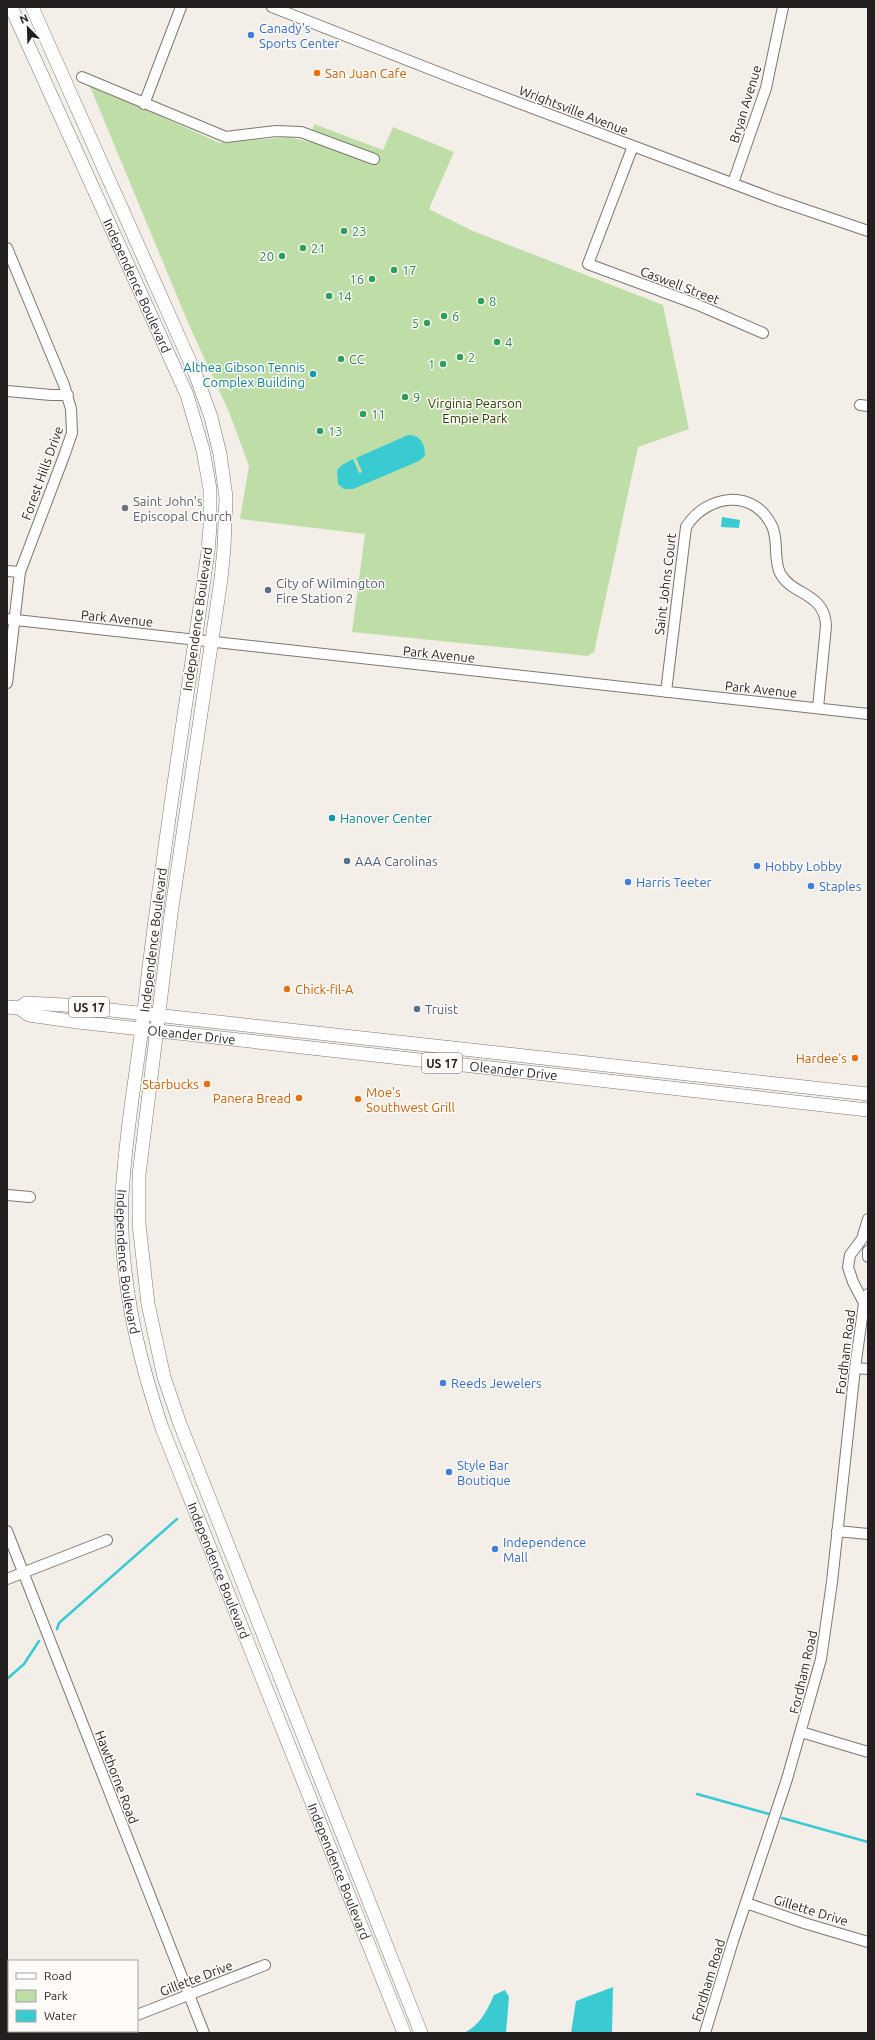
<svg xmlns="http://www.w3.org/2000/svg" width="875" height="2040" viewBox="0 0 875 2040" font-family="Ubuntu,sans-serif">
<style>
.green{fill:#bfdea7}
.water{fill:#39cad2}
.lines{fill:none;stroke-linecap:round;stroke-linejoin:round}
.stream{stroke:#39cad2;stroke-width:2.5}
.minor-casing{stroke:#7c7772;stroke-width:12}
.major-casing{stroke:#7c7772;stroke-width:14}
.minor{stroke:#fff;stroke-width:10}
.major{stroke:#fff;stroke-width:13}
.shop-dot{fill:#3f7fe0;stroke:#fffbf8;stroke-width:1.5}
.food-dot{fill:#e8710a;stroke:#fffbf8;stroke-width:1.5}
.leisure-dot{fill:#2e9e5b;stroke:#fffbf8;stroke-width:1.5}
.culture-dot{fill:#0f9aa8;stroke:#fffbf8;stroke-width:1.5}
.worship-dot{fill:#6b7280;stroke:#fffbf8;stroke-width:1.5}
.service-dot{fill:#5c6f8a;stroke:#fffbf8;stroke-width:1.5}
.labels{text-anchor:middle;dominant-baseline:central;stroke-width:3;stroke-linejoin:round;paint-order:stroke}
.shield{fill:#fffbf8;stroke:#64615f;stroke-width:1}
.shield-label{font-size:12px;font-weight:bold;fill:#221f1e}
.shop-label{font-size:13px;fill:#366cbe;stroke:#fffbf8;text-anchor:start}
.food-label{font-size:13px;fill:#c56008;stroke:#fffbf8;text-anchor:start}
.street-label{font-size:13px;fill:#221f1e;stroke:#fffbf8}
.leisure-label{font-size:13px;fill:#27864d;stroke:#fffbf8;text-anchor:start}
.culture-label{font-size:13px;fill:#0d838f;stroke:#fffbf8;text-anchor:end}
.park-label{font-size:13px;fill:#233e02;stroke:#fffbf8}
.worship-label{font-size:13px;fill:#5b616d;stroke:#fffbf8;text-anchor:start}
.service-label{font-size:13px;fill:#4e5e75;stroke:#fffbf8;text-anchor:start}
</style>
<rect width="100%" height="100%" fill="#f4eee8"/>
<!-- green -->
<path class="green" d="M89 84 220 143 289 137 309 142 314 124 383 150 393 127 454 152 429 209 473 231 663 305 689 429 638 447 594 652 588 656 352 632 365 534 240 519 249 466 229 412 189 325Z"/>
<!-- water -->
<path class="water" d="M408 435C421 435 425 444 425 456L419 461 353 489H344L338 484 337 470 342 465 353 459 359 473H361L362 471 356 458Z
M722 517 740 520 739 528 721 527Z
M613 1987 612 2033H571L576 2001Z
M505 1990 509 1997 506 2033H464C480 2025 487 2011 494 1995Z"/>
<g class="lines">
<!-- stream -->
<path class="stream" d="M57 1629 59 1623 177 1519
M7 1679 24 1664 39 1641
M697 1794 769 1814
M782 1818 868 1842"/>
<!-- minor casing -->
<g class="minor-casing">
<path id="minor" d="M272 7 458 80 774 199 868 231
M82 77 226 137 276 131 301 132 374 159
M144 104 181 7
M633 146 588 264 696 304 763 333
M733 183 766 88 783 7
M7 248 64 385 71 409 72 433 64 456 20 572 7 683
M7 391 51 395H68
M860 405 868 406
M7 571 20 572
M7 619 868 714
M666 692 686 527C706 495 753 487 772 526 779 541 773 559 780 573 792 596 825 592 826 626L818 708
M7 1195 30 1197
M868 1251V1257
M864 1303 853 1282 848 1267 850 1255 862 1239 868 1219
M855 1368 868 1369
M7 1531 204 2033
M837 1531 868 1534
M7 1579 107 1540
M801 1732 868 1752
M746 1903 804 1923 868 1942
M137 2015 265 1965
M89 2033 94 2031
M705 2033 733 1941 787 1779 821 1659 832 1582 855 1368 864 1303 868 1294"/>
</g>
<!-- major casing -->
<g class="major-casing">
<g id="major">
<path id="s1" d="M11 7 187 395 203 450 210 489V527L208 551C187 701 162 851 145 1002 138 1067 125 1132 122 1197 119 1277 137 1353 162 1428L404 2033"/>
<path d="M32 7 195 373 211 417 220 454 226 497 224 548 221 579 171 914 139 1175V1224L148 1304 164 1377 180 1424 421 2033"/>
<path id="s2" d="M7 1007 19 1008 29 1015 78 1022 868 1110"/>
<path d="M19 1008 26 1003 65 1005 868 1094"/>
</g>
</g>
<!-- minor -->
<use href="#minor" class="minor"/>
<!-- major -->
<use href="#major" class="major"/>
</g>
<!-- markers -->
<g class="shop-dot">
<circle cx="251" cy="35" r="4"/>
<circle cx="757" cy="866" r="4"/>
<circle cx="628" cy="882" r="4"/>
<circle cx="811" cy="886" r="4"/>
<circle cx="443" cy="1383" r="4"/>
<circle cx="449" cy="1472" r="4"/>
<circle cx="495" cy="1549" r="4"/>
</g>
<g class="food-dot">
<circle cx="317" cy="73" r="4"/>
<circle cx="287" cy="989" r="4"/>
<circle cx="855" cy="1058" r="4"/>
<circle cx="207" cy="1084" r="4"/>
<circle cx="299" cy="1098" r="4"/>
<circle cx="358" cy="1099" r="4"/>
</g>
<g class="leisure-dot">
<circle cx="344" cy="231" r="4"/>
<circle cx="303" cy="248" r="4"/>
<circle cx="282" cy="256" r="4"/>
<circle cx="394" cy="270" r="4"/>
<circle cx="372" cy="279" r="4"/>
<circle cx="329" cy="296" r="4"/>
<circle cx="481" cy="301" r="4"/>
<circle cx="444" cy="316" r="4"/>
<circle cx="427" cy="323" r="4"/>
<circle cx="497" cy="342" r="4"/>
<circle cx="460" cy="357" r="4"/>
<circle cx="341" cy="359" r="4"/>
<circle cx="443" cy="364" r="4"/>
<circle cx="405" cy="397" r="4"/>
<circle cx="363" cy="414" r="4"/>
<circle cx="320" cy="431" r="4"/>
</g>
<g class="culture-dot">
<circle cx="313" cy="374" r="4"/>
<circle cx="332" cy="818" r="4"/>
</g>
<circle class="worship-dot" cx="125" cy="508" r="4"/>
<g class="service-dot">
<circle cx="268" cy="590" r="4"/>
<circle cx="347" cy="861" r="4"/>
<circle cx="417" cy="1009" r="4"/>
</g>
<g class="labels">
<!-- shield labels -->
<g class="shield">
<rect x="69" y="997" width="40" height="20" rx="3"/>
<rect x="422" y="1053" width="40" height="20" rx="3"/>
</g>
<g class="shield-label">
<text x="89" y="1007">US 17</text>
<text x="442" y="1063">US 17</text>
</g>
<!-- shop labels -->
<g class="shop-label">
<text x="259" y="28">Canady's<tspan x="259" dy="15">Sports Center</tspan></text>
<text x="765" y="866">Hobby Lobby</text>
<text x="636" y="882">Harris Teeter</text>
<text x="819" y="886">Staples</text>
<text x="451" y="1383">Reeds Jewelers</text>
<text x="457" y="1465">Style Bar<tspan x="457" dy="15">Boutique</tspan></text>
<text x="503" y="1542">Independence<tspan x="503" dy="15">Mall</tspan></text>
</g>
<!-- food labels -->
<g class="food-label">
<text x="325" y="73">San Juan Cafe</text>
<text x="295" y="989">Chick-fil-A</text>
<text x="847" y="1058" text-anchor="end">Hardee's</text>
<text x="199" y="1084" text-anchor="end">Starbucks</text>
<text x="366" y="1092">Moe's<tspan x="366" dy="15">Southwest Grill</tspan></text>
<text x="291" y="1098" text-anchor="end">Panera Bread</text>
</g>
<!-- street labels -->
<g class="street-label">
<text transform="translate(745 104) rotate(-73)">Bryan Avenue</text>
<text transform="translate(574 110) rotate(21)">Wrightsville Avenue</text>
<text stroke="none"><textPath href="#s1" startOffset="306">Independence Boulevard</textPath></text>
<text transform="translate(680 285) rotate(21)">Caswell Street</text>
<text transform="translate(42 473) rotate(-70)">Forest Hills Drive</text>
<text transform="translate(665 584) rotate(-83)">Saint Johns Court</text>
<text transform="translate(117 618) rotate(6)">Park Avenue</text>
<text transform="translate(197 619) rotate(-82)">Independence Boulevard</text>
<text transform="translate(439 654) rotate(6)">Park Avenue</text>
<text transform="translate(761 689) rotate(6)">Park Avenue</text>
<text transform="translate(153 940) rotate(-83)">Independence Boulevard</text>
<text stroke="none"><textPath href="#s2" startOffset="188">Oleander Drive</textPath></text>
<text stroke="none"><textPath href="#s2" startOffset="512">Oleander Drive</textPath></text>
<text stroke="none"><textPath href="#s1" startOffset="1302">Independence Boulevard</textPath></text>
<text transform="translate(845 1352) rotate(-83)">Fordham Road</text>
<text stroke="none"><textPath href="#s1" startOffset="1626">Independence Boulevard</textPath></text>
<text transform="translate(803 1672) rotate(-77)">Fordham Road</text>
<text transform="translate(117 1777) rotate(69)">Hawthorne Road</text>
<text stroke="none"><textPath href="#s1" startOffset="1950">Independence Boulevard</textPath></text>
<text transform="translate(811 1910) rotate(17)">Gillette Drive</text>
<text transform="translate(196 1978) rotate(-21)">Gillette Drive</text>
<text transform="translate(708 1980) rotate(-73)">Fordham Road</text>
</g>
<!-- leisure labels -->
<g class="leisure-label">
<text x="352" y="231">23</text>
<text x="311" y="248">21</text>
<text x="274" y="256" text-anchor="end">20</text>
<text x="402" y="270">17</text>
<text x="364" y="279" text-anchor="end">16</text>
<text x="337" y="296">14</text>
<text x="489" y="301">8</text>
<text x="452" y="316">6</text>
<text x="419" y="323" text-anchor="end">5</text>
<text x="505" y="342">4</text>
<text x="468" y="357">2</text>
<text x="349" y="359">CC</text>
<text x="435" y="364" text-anchor="end">1</text>
<text x="413" y="397">9</text>
<text x="371" y="414">11</text>
<text x="328" y="431">13</text>
</g>
<!-- culture labels -->
<g class="culture-label">
<text x="305" y="367">Althea Gibson Tennis<tspan x="305" dy="15">Complex Building</tspan></text>
<text x="340" y="818" text-anchor="start">Hanover Center</text>
</g>
<!-- park labels -->
<g class="park-label">
<text x="475" y="403">Virginia Pearson<tspan x="475" dy="15">Empie Park</tspan></text>
</g>
<!-- worship labels -->
<g class="worship-label">
<text x="133" y="501">Saint John's<tspan x="133" dy="15">Episcopal Church</tspan></text>
</g>
<!-- service labels -->
<g class="service-label">
<text x="276" y="583">City of Wilmington<tspan x="276" dy="15">Fire Station 2</tspan></text>
<text x="355" y="861">AAA Carolinas</text>
<text x="425" y="1009">Truist</text>
</g>
</g>
<!-- border -->
<rect width="875" height="2040" fill="none" stroke="#221f1e" stroke-width="16"/>
<!-- legend -->
<rect x="8" y="1960" width="130" height="72" fill="#fffbf8" stroke="#a7a3a1"/>
<rect x="16" y="1973" width="20" height="6" fill="#ffffff" stroke="#a7a3a1"/>
<text x="44" y="1980" font-size="12" fill="#221f1e">Road</text>
<rect x="16" y="1990" width="20" height="12" fill="#bfdea7" stroke="#a7a3a1"/>
<text x="44" y="2000" font-size="12" fill="#221f1e">Park</text>
<rect x="16" y="2010" width="20" height="12" fill="#39cad2" stroke="#a7a3a1"/>
<text x="44" y="2020" font-size="12" fill="#221f1e">Water</text>
<!-- north arrow -->
<g transform="translate(28 28) rotate(337)" stroke="#fffbf8" stroke-width="3" paint-order="stroke">
<path d="M0-3L7 15L0 10L-7 15Z" fill="#221f1e"/>
<text y="-6" font-size="11" font-weight="bold" text-anchor="middle" fill="#221f1e">N</text>
</g>
</svg>
